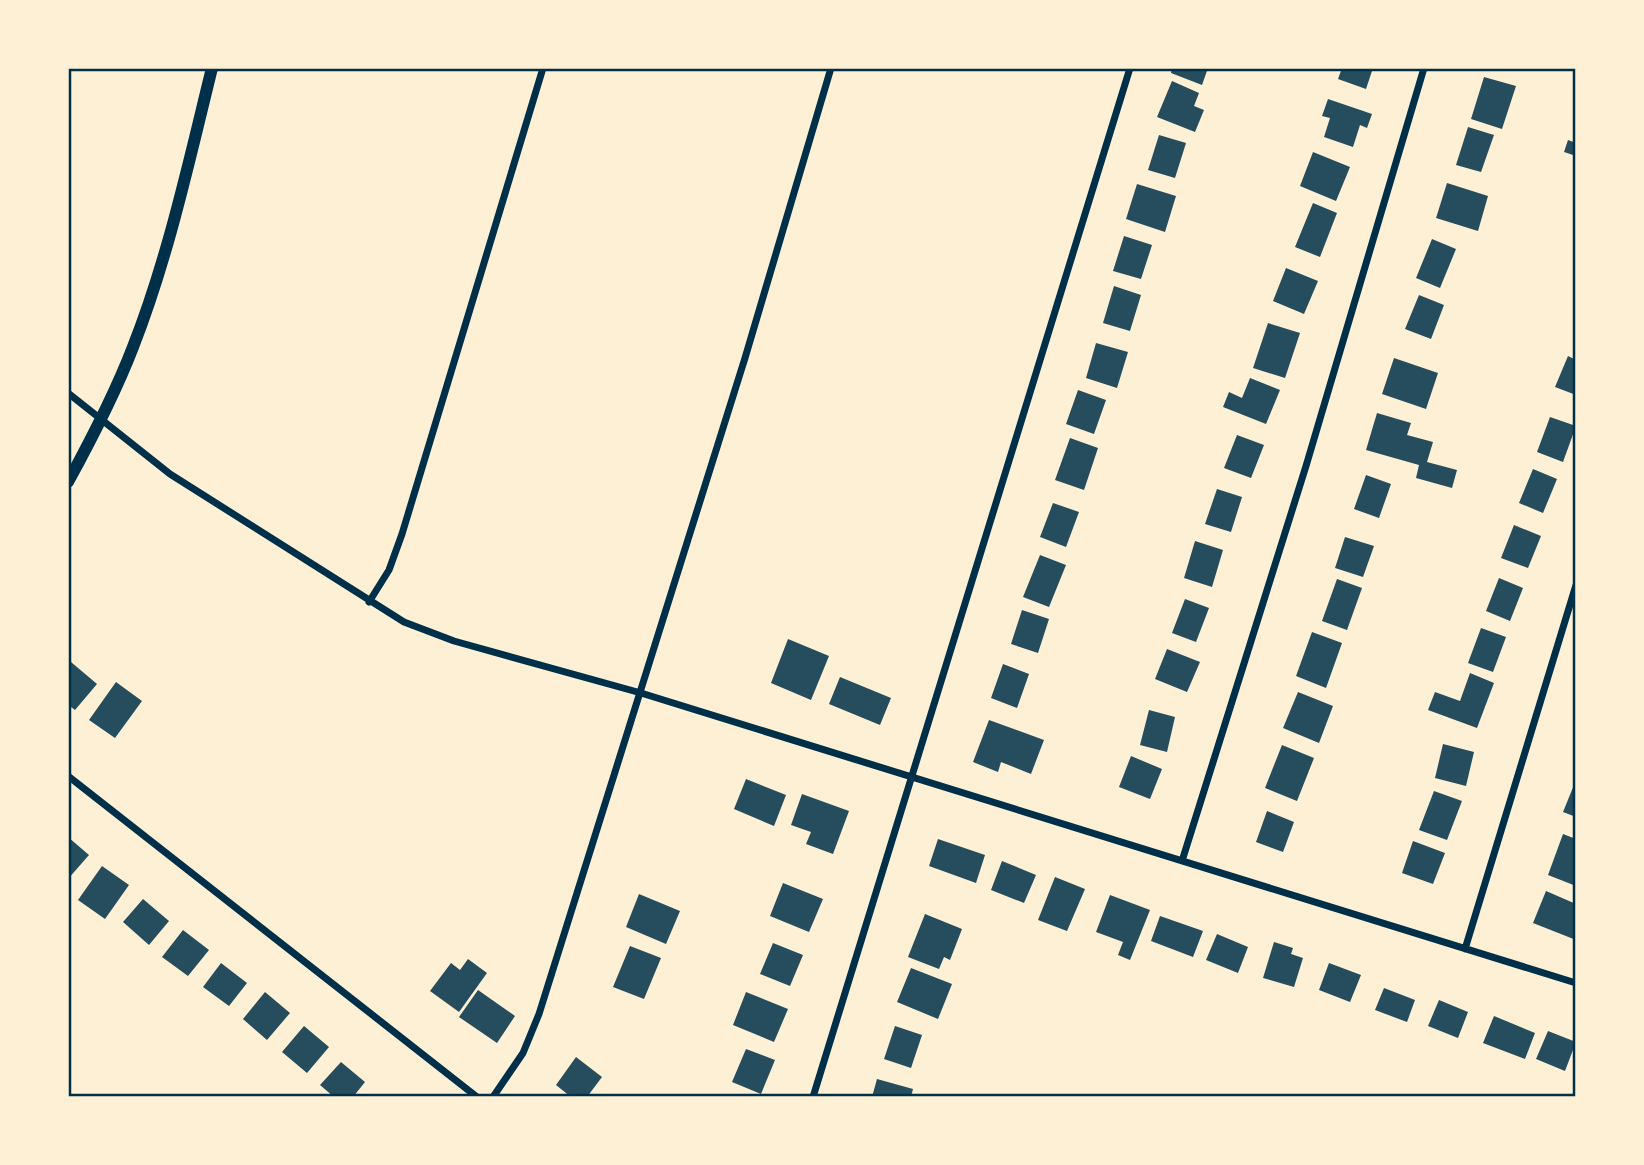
<svg xmlns="http://www.w3.org/2000/svg" width="1644" height="1165" viewBox="0 0 1644 1165" font-family="Overpass,sans-serif">
<style>
.building{fill:#264d5e}
.lines{fill:none;stroke-linecap:round;stroke-linejoin:round}
.minor{stroke:#003049;stroke-width:7}
.secondary{stroke:#003049;stroke-width:12}
.neatline{fill:none;stroke:#003049;stroke-width:2.5}
</style>
<rect width="100%" height="100%" fill="#fdf0d5"/>
<!-- building -->
<path class="building" d="M1172 68H1208L1202 85 1171 73Z
M1342 68H1373L1366 89 1338 79Z
M1484 77 1516 86 1502 129 1471 119Z
M1172 81 1199 93 1194 106 1204 110 1195 132 1157 117Z
M1328 99 1372 114 1367 128 1360 125 1353 147 1324 137 1330 118 1322 116Z
M1468 127 1494 135 1481 172 1456 165Z
M1159 135 1186 143 1175 178 1148 170Z
M1568 140 1576 143V156L1564 152Z
M1313 152 1350 167 1336 201 1300 186Z
M1447 183 1488 196 1478 231 1436 218Z
M1137 184 1176 196 1165 232 1126 219Z
M1313 203 1337 213 1320 257 1295 247Z
M1124 236 1152 245 1141 279 1113 271Z
M1432 239 1456 249 1440 288 1416 278Z
M1286 268 1318 281 1304 314 1273 301Z
M1114 286 1141 295 1130 331 1103 323Z
M1419 295 1444 305 1431 339 1405 329Z
M1268 323 1300 333 1285 378 1253 368Z
M1096 343 1128 352 1117 388 1086 378Z
M1568 356 1576 360V395L1555 387Z
M1394 358 1438 373 1426 409 1382 394Z
M1250 378 1280 390 1266 424 1223 407 1229 392 1242 398Z
M1078 390 1106 400 1094 434 1066 424Z
M1377 413 1411 423 1407 435 1433 442 1427 462 1457 470 1452 488 1416 478 1419 465 1366 450Z
M1550 417 1576 426 1563 462 1537 452Z
M1237 435 1264 445 1251 478 1224 468Z
M1070 438 1098 448 1084 490 1055 480Z
M1533 469 1557 479 1543 513 1519 503Z
M1366 475 1391 484 1379 518 1354 509Z
M1217 489 1242 497 1231 532 1205 524Z
M1053 503 1079 512 1066 547 1040 537Z
M1514 525 1541 536 1528 568 1501 558Z
M1345 537 1374 546 1363 577 1335 568Z
M1195 541 1223 550 1212 587 1184 578Z
M1040 555 1066 565 1049 607 1023 597Z
M1499 578 1523 588 1510 621 1486 611Z
M1337 579 1362 588 1347 630 1322 621Z
M1185 599 1209 608 1196 642 1172 633Z
M1022 610 1049 619 1038 653 1011 644Z
M1481 628 1506 637 1493 672 1468 663Z
M1312 632 1342 643 1326 688 1296 676Z
M788 639 829 656 811 700 771 683Z
M1167 649 1200 662 1187 692 1155 679Z
M71 662 97 684 75 710 68 705Z
M1003 664 1029 674 1017 708 991 698Z
M1470 673 1494 683 1477 728 1428 710 1435 692 1460 701Z
M840 677 891 698 880 725 829 704Z
M116 682 142 701 115 738 89 720Z
M1298 692 1333 706 1319 743 1283 728Z
M1149 710 1175 717 1167 752 1140 745Z
M989 720 1044 740 1031 774 1001 762 998 772 973 762Z
M1443 744 1474 752 1466 786 1435 778Z
M1282 745 1314 758 1297 801 1265 788Z
M1131 756 1162 769 1150 799 1119 787Z
M746 779 786 795 774 826 734 809Z
M1576 780V817L1563 812Z
M1434 791 1462 801 1447 840 1419 830Z
M802 794 849 811 833 854 806 844 811 832 791 825Z
M1267 811 1294 822 1283 852 1256 842Z
M1563 834 1576 839V886L1548 875Z
M68 837 89 855 68 879Z
M938 839 985 855 976 883 929 866Z
M1413 841 1445 853 1433 884 1402 873Z
M1002 861 1036 875 1024 903 991 890Z
M102 866 129 885 105 919 78 900Z
M1055 877 1085 889 1067 931 1038 920Z
M783 883 823 899 809 932 770 916Z
M1546 891 1576 904V940L1533 923Z
M639 894 680 911 666 944 626 927Z
M1110 895 1150 910 1130 960 1118 955 1123 942 1096 932Z
M143 899 169 921 149 945 123 922Z
M925 914 962 929 950 960 944 957 939 969 908 957Z
M1160 916 1203 931 1193 957 1151 941Z
M183 930 209 950 188 976 162 957Z
M1217 934 1248 947 1238 973 1206 960Z
M1274 942 1293 948 1291 954 1303 958 1294 987 1263 978Z
M773 943 803 955 790 986 760 974Z
M630 946 661 958 644 999 613 987Z
M468 959 487 973 459 1012 430 991 451 963 460 970Z
M221 963 247 983 229 1006 203 987Z
M1329 963 1361 975 1350 1002 1319 990Z
M911 968 952 984 938 1019 897 1002Z
M1384 988 1415 1000 1407 1022 1375 1010Z
M478 990 515 1016 497 1043 459 1017Z
M265 992 290 1013 267 1040 243 1019Z
M746 992 788 1009 774 1042 733 1025Z
M1439 1000 1468 1012 1458 1038 1428 1026Z
M1494 1016 1535 1033 1525 1059 1483 1043Z
M304 1026 329 1047 307 1073 282 1052Z
M895 1026 922 1035 911 1068 884 1059Z
M1548 1031 1576 1042 1565 1071 1536 1059Z
M746 1049 775 1060 761 1094 732 1082Z
M576 1057 602 1077 587 1097H571L556 1085Z
M341 1062 365 1082 353 1097H334L320 1085Z
M877 1079 913 1089 911 1097H872Z"/>
<g class="lines">
<!-- minor -->
<path class="minor" d="M68 393 170 474 404 622 454 641 641 693 1576 983
M369 602 389 570 402 534 543 68
M68 776 477 1097
M1182 861 1306 466 1424 68
M1465 949 1576 585
M493 1097 523 1053 539 1014 745 358 831 68
M813 1097 1130 68"/>
<!-- secondary -->
<path class="secondary" d="M68 482C92 438 115 394 133 347 168 258 189 161 212 68"/>
</g>
<!-- border -->
<rect width="1644" height="1165" fill="none" stroke="#fdf0d5" stroke-width="140"/>
<rect x="70" y="70" width="1504" height="1025" class="neatline"/>
</svg>
